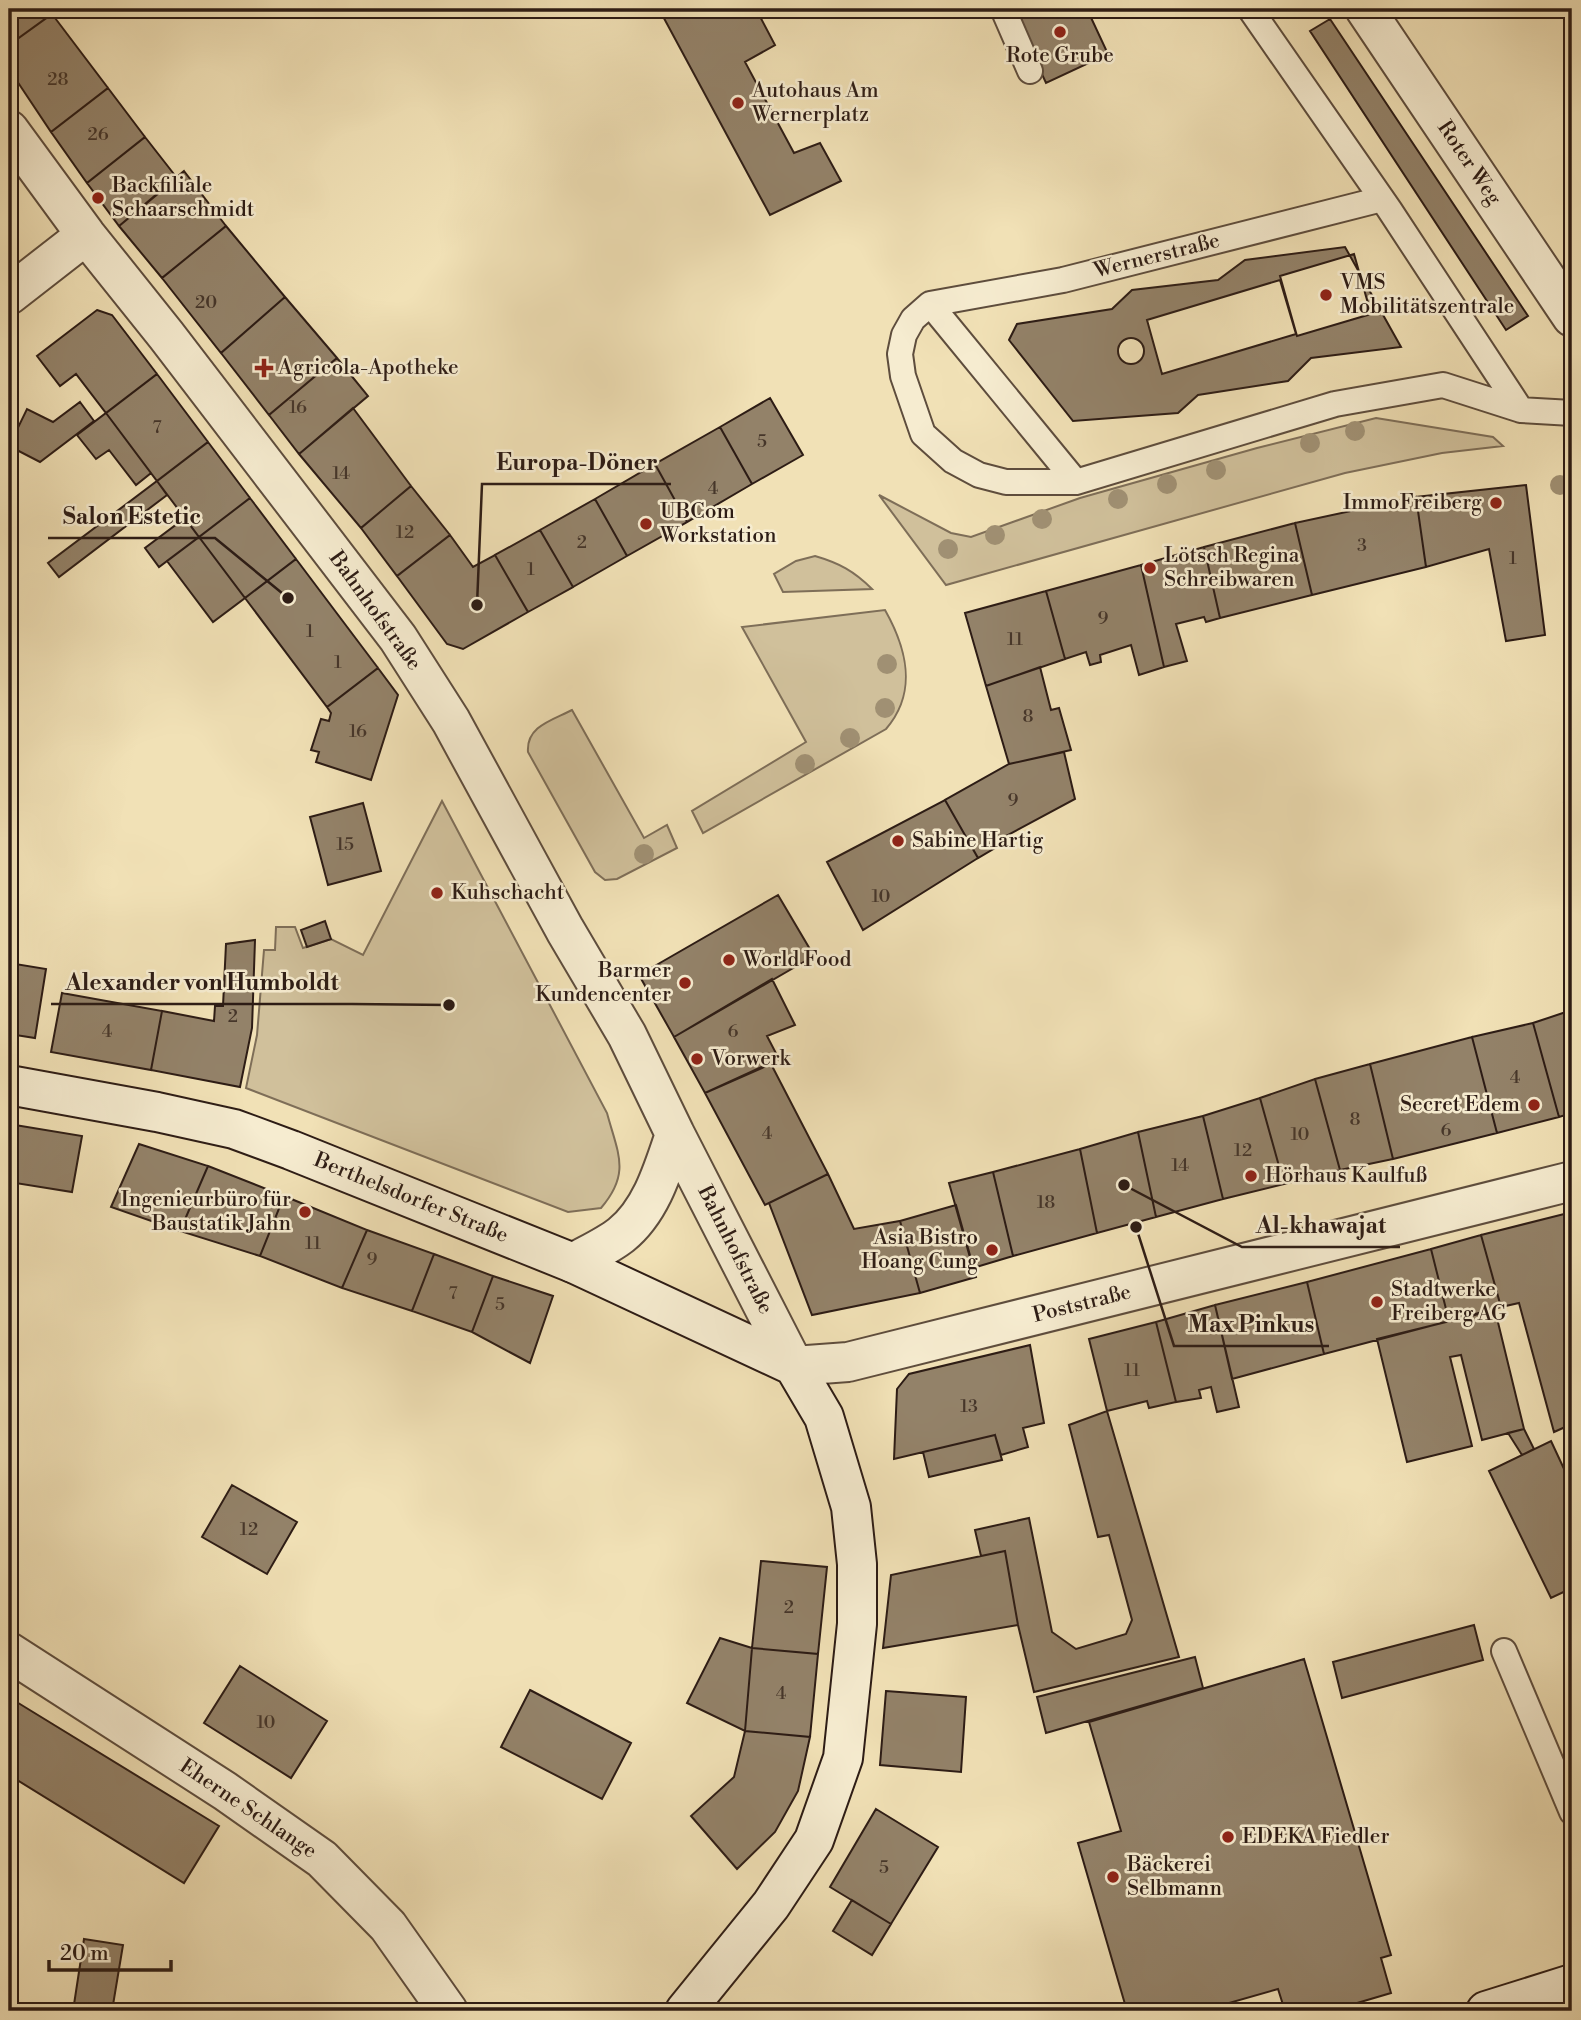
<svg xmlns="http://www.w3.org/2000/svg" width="1581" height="2020" viewBox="0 0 1581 2020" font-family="'Libre Bodoni',serif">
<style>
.green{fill:#d0c09b;stroke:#7e6e58;stroke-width:2}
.building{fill:#938269;stroke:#2d1c15;stroke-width:2;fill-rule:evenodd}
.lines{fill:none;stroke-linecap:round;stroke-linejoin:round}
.lane-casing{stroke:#5e4d3d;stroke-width:28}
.street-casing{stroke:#5e4d3d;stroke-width:42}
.secondary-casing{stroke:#2d1c15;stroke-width:42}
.lane{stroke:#f6ecd0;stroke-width:24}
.street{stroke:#f6ecd0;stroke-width:38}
.secondary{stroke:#f6ecd0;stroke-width:38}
.tree{fill:#a09073}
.poi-dot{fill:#8f2418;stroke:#f6ecd0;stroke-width:2.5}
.labels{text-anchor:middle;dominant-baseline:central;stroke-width:5;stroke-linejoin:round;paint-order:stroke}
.number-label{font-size:18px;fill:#46362a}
.poi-label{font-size:21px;fill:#2d1c15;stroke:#f6ecd0;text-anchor:start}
.street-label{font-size:21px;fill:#2d1c15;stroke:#f6ecd0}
.leader{fill:none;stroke:#2d1c15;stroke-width:2.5}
.callout-dot{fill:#2d1c15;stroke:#f6ecd0;stroke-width:2.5}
.callout-label{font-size:23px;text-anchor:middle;font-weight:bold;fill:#2d1c15;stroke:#f6ecd0;stroke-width:5;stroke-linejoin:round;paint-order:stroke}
</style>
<rect width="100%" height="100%" fill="#f1e1b6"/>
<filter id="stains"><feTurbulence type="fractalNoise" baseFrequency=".00286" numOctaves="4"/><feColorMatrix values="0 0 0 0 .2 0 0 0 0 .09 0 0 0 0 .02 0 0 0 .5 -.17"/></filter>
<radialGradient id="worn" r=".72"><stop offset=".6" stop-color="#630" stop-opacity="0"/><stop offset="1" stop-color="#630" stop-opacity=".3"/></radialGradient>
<!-- green -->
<path class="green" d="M1376 418 1493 437 1503 446 1442 453 1345 473 946 585 879 495 951 533 971 537 1080 498 1257 448Z
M815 556C839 563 854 571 872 589L783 592 774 574 796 561Z
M885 610C907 649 918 692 886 729L703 833 692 811 806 742 742 627Z
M572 710 644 838 667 825 677 848 617 879 605 880 595 872 528 752C526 726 553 720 572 710Z
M442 801 607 1113C618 1154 631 1173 601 1208L568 1212 246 1088 257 1035 264 950H275L276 927H295L303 948 331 939 363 955Z"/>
<!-- building -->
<path class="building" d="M9 9H48L52 14 9 45Z
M659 9H756L775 45 745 62 794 153 820 143 841 181 770 215Z
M1012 9H1087L1108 54 1046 83Z
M52 14 108 88 51 132 9 69V45Z
M1330 19 1528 316 1506 330 1310 31Z
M108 88 145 137 87 183 51 132Z
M145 137 177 178 119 226 87 183Z
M184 171 226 226 162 278 119 226Z
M226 226 285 297 221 353 162 278Z
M1345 247 1401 347 1311 358 1288 381 1198 395 1178 413 1073 421 1009 340 1017 324 1112 309 1132 290 1218 280 1245 260ZM1280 280 1296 334 1162 374 1147 320Z
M1354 254 1371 314 1297 336 1280 276Z
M285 297 337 358 269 415 221 353Z
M97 310 112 315 157 374 106 413 76 374 60 386 37 356Z
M1118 351a13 13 0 1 1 26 0a13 13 0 1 1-26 0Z
M337 358 368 396 299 454 269 415Z
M157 374 208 442 157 481 106 413Z
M770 398 803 455 752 484 720 427Z
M80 402 94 421 40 462 9 446 27 409 53 422Z
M353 408 411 486 361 528 299 454Z
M106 413 151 473 136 485 109 450 96 459 77 435Z
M720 427 752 484 687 522 655 464Z
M208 442 250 498 199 537 157 481Z
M655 464 687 522 627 556 595 499Z
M157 481 167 495 59 577 48 563Z
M1526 485 1545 635 1506 641 1489 549 1426 567 1416 497Z
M411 486 450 535 397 576 361 528Z
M1416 497 1426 567 1312 595 1295 523Z
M250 498 296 559 245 598 199 537Z
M595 499 627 556 573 587 540 530Z
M185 518 199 537 159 567 145 548Z
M1295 523 1312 595 1220 618 1204 547Z
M540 530 573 587 528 612 495 555Z
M450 535 473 567 495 555 528 612 463 649 447 644 397 576Z
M199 537 245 598 213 622 167 561Z
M1204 547 1220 618 1206 622 1204 617 1176 624 1187 661 1164 667 1141 565Z
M296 559 378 668 327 707 245 598Z
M1141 565 1164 667 1139 675 1131 645 1100 655 1101 662 1090 665 1086 652 1065 659 1046 591Z
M1046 591 1065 659 986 686 965 613Z
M1040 667 1051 710 1059 708 1071 750 1009 764 986 686Z
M378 668 398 695 371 780 316 762 319 752 311 750 321 719 329 721 331 713 327 707Z
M1064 752 1075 799 991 844 995 848 978 858 945 800 1009 764Z
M945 800 978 858 863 930 827 862Z
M1572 802V889L1564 803Z
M363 803 381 871 328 885 310 817Z
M778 895 814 956 674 1037 639 975Z
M325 921 331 939 307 947 301 930Z
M255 940 252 1028 240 1087 151 1070 162 1011 214 1021 215 1006H223L226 944Z
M9 950H11L9 963 46 969 35 1038 9 1034Z
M772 979 795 1025 767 1036 779 1059 705 1093 674 1037Z
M62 993 162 1011 151 1070 51 1052Z
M1572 1010V1113L1559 1117 1533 1023Z
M1533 1023 1559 1117 1497 1133 1472 1037Z
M1472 1037 1497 1133 1393 1159 1370 1064Z
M771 1064 828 1174 765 1205 705 1093Z
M1370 1064 1393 1159 1340 1170 1315 1079Z
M1315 1079 1340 1170 1284 1184 1260 1098Z
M1260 1098 1284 1184 1223 1199 1203 1116Z
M1203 1116 1223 1199 1156 1217 1138 1132Z
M9 1124 82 1136 72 1192 9 1182Z
M1138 1132 1156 1217 1097 1233 1080 1149Z
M139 1144 208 1166 180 1231 111 1207Z
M1080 1149 1097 1233 1013 1256 993 1172Z
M208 1166 284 1196 260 1256 180 1231Z
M993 1172 1013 1256 973 1268 949 1183Z
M828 1174 854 1229 900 1221 920 1293 812 1315 769 1203Z
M284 1196 367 1230 342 1288 260 1256Z
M956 1205 976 1277 920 1293 900 1221Z
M1572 1212V1424L1554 1432 1519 1303 1501 1307 1481 1235Z
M367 1230 434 1254 412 1311 342 1288Z
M1481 1235 1501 1307 1449 1321 1431 1249Z
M1431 1249 1449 1321 1324 1354 1307 1282Z
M434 1254 493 1276 472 1332 412 1311Z
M493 1276 553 1296 530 1363 472 1332Z
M1307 1282 1324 1354 1232 1379 1215 1305Z
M1215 1305 1239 1407 1217 1412 1211 1387 1199 1390 1201 1398 1176 1402 1156 1322Z
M1495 1310 1524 1429 1482 1440 1461 1355 1450 1357 1472 1446 1407 1462 1377 1339Z
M1156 1322 1176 1402 1149 1408 1147 1401 1107 1411 1089 1339Z
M1030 1345 1044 1423 1023 1428 1028 1447 1001 1455 995 1435 894 1459 897 1389 909 1374Z
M1107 1411 1179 1657 1034 1692 1018 1625 1005 1551 981 1556 975 1530 1029 1518 1052 1632 1076 1649 1126 1634 1132 1620 1109 1535 1098 1537 1069 1425Z
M1572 1424V1443L1565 1427Z
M1524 1429 1534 1449 1522 1455 1508 1433Z
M995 1435 1002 1460 929 1477 923 1452Z
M1551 1441 1572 1486V1588L1551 1598 1489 1471Z
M232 1485 297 1522 267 1574 202 1537Z
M1005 1551 1018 1625 883 1648 891 1575Z
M761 1561 827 1567 818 1654 752 1648Z
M1474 1625 1483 1660 1342 1698 1333 1662Z
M720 1638 752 1648 745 1731 687 1703Z
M752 1648 818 1654 810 1737 745 1731Z
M1195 1657 1203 1688 1046 1733 1037 1697Z
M1304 1659 1391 1955 1381 1958 1391 1993 1330 2011H1285L1278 1989 1201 2011H1173V2009L1127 2011 1078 1843 1121 1831 1089 1722Z
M240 1666 327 1721 291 1778 204 1723Z
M530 1690 631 1743 602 1799 501 1747Z
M886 1691 966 1697 961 1772 880 1765Z
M9 1697 15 1701 9 1712Z
M15 1701 219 1826 184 1883 9 1775V1712Z
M745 1731 810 1737 798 1791 775 1832 737 1869 691 1816 734 1777Z
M876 1809 938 1847 891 1924 830 1887Z
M852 1900 891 1924 872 1955 833 1931Z
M84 1939 123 1945 112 2011H73Z"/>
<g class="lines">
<!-- lane casing -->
<g class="lane-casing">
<path id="lane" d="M1003 9 1030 71
M1250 9 1389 209 1521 410
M1382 199 1063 280 930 304 913 319 904 335 900 354 903 376 923 434 953 461 979 475 1006 482H1076L1335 404 1443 385 1521 410 1572 413
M930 304 1076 482
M1504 1651 1572 1812"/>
</g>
<!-- street casing -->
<g class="street-casing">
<path id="street" d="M1365 9 1572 317
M9 130 86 235 166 335 398 638 451 721 565 930 627 1035 675 1134 794 1366 848 1362 1572 1181
M9 295 86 235
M573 1263C589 1254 607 1246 621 1235 651 1211 663 1170 675 1134
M9 1652 225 1791 322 1859 388 1926 448 2011"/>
</g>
<!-- secondary casing -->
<g class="secondary-casing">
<path id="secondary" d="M9 1085 157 1112 234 1129 291 1150 573 1263 794 1366 824 1417 851 1507 857 1564V1624L843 1758 814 1840 771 1905 685 2011
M1486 2011 1572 1984"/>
</g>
<!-- lane -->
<use href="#lane" class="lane"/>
<!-- street -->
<use href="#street" class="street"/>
<!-- secondary -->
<use href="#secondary" class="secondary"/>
</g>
<!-- trees -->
<g class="tree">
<circle cx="1355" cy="431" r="10"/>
<circle cx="1310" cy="443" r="10"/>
<circle cx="1216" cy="470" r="10"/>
<circle cx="1167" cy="484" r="10"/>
<circle cx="1560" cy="485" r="10"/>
<circle cx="1118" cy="499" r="10"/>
<circle cx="1042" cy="519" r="10"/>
<circle cx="995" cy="535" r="10"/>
<circle cx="948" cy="549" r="10"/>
<circle cx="887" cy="664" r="10"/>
<circle cx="885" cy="708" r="10"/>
<circle cx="850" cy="738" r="10"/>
<circle cx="805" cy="764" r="10"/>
<circle cx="644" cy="854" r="10"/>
</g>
<!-- markers -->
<g class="poi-dot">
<circle cx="1060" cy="32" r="7"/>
<circle cx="738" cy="103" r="7"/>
<circle cx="98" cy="198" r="7"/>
<circle cx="1326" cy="295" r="7"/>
<path d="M260.5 357.5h7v7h7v7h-7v7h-7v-7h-7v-7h7z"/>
<circle cx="1496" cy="503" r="7"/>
<circle cx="646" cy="524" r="7"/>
<circle cx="1150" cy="568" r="7"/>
<circle cx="898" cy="841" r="7"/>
<circle cx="437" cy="893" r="7"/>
<circle cx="729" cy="960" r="7"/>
<circle cx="685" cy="983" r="7"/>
<circle cx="697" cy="1059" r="7"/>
<circle cx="1534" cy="1105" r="7"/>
<circle cx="1251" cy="1176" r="7"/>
<circle cx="305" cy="1212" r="7"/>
<circle cx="992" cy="1250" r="7"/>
<circle cx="1377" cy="1302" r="7"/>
<circle cx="1228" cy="1837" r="7"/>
<circle cx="1113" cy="1877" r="7"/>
</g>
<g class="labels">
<!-- number labels -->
<g class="number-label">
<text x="58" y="79">28</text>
<text x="98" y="134">26</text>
<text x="206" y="302">20</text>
<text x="298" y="407">16</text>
<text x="157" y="427">7</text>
<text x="762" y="441">5</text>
<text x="341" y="473">14</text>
<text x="713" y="488">4</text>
<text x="405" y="532">12</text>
<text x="582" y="542">2</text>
<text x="1362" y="545">3</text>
<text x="1513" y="558">1</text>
<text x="531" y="569">1</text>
<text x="1103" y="618">9</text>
<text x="310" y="631">1</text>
<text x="1015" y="639">11</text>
<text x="338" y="662">1</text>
<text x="1028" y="716">8</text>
<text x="358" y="731">16</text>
<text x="1013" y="800">9</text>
<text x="345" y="844">15</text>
<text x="881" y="896">10</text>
<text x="233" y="1016">2</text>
<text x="107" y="1031">4</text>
<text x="733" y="1031">6</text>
<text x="1515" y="1077">4</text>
<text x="1355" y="1119">8</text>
<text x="1446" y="1130">6</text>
<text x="767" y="1133">4</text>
<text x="1300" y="1134">10</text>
<text x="1243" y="1150">12</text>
<text x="1180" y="1165">14</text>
<text x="1046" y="1202">18</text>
<text x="313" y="1243">11</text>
<text x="372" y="1259">9</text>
<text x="453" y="1293">7</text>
<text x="500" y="1304">5</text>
<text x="1132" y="1370">11</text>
<text x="969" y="1406">13</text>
<text x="249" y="1529">12</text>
<text x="789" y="1607">2</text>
<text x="781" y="1693">4</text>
<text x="266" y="1722">10</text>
<text x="884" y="1867">5</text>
</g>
<!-- poi labels -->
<g class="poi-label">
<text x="1060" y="56" text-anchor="middle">Rote Grube</text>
<text x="752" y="91">Autohaus Am<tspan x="752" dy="24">Wernerplatz</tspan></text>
<text x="112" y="186">Backfiliale<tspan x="112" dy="24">Schaarschmidt</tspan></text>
<text x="1340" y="283">VMS<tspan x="1340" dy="24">Mobilitätszentrale</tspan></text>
<text x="278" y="368">Agricola-Apotheke</text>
<text x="1482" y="503" text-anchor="end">ImmoFreiberg</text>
<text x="660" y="512">UBCom<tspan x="660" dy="24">Workstation</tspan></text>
<text x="1164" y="556">Lötsch Regina<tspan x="1164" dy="24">Schreibwaren</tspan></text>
<text x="912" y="841">Sabine Hartig</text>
<text x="451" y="893">Kuhschacht</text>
<text x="743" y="960">World Food</text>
<text x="671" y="971" text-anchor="end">Barmer<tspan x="671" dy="24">Kundencenter</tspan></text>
<text x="711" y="1059">Vorwerk</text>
<text x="1520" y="1105" text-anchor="end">Secret Edem</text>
<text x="1265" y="1176">Hörhaus Kaulfuß</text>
<text x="291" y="1200" text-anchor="end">Ingenieurbüro für<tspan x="291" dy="24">Baustatik Jahn</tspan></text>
<text x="978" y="1238" text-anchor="end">Asia Bistro<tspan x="978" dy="24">Hoang Cung</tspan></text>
<text x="1391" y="1290">Stadtwerke<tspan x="1391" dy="24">Freiberg AG</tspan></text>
<text x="1242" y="1837">EDEKA Fiedler</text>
<text x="1127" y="1865">Bäckerei<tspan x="1127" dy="24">Selbmann</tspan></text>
</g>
<!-- street labels -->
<g class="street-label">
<text transform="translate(1469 163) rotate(56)">Roter Weg</text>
<text transform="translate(1157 256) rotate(-14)">Wernerstraße</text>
<text transform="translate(375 611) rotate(54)">Bahnhofstraße</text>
<text transform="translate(411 1198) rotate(22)">Berthelsdorfer Straße</text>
<text transform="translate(735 1250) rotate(63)">Bahnhofstraße</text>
<text transform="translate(1082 1304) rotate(-14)">Poststraße</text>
<text transform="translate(248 1809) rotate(34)">Eherne Schlange</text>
</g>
</g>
<!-- callouts -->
<path class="leader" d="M477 605L482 484H671M288 598L215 538H48M449 1005L352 1004H51M1124 1185L1242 1247H1400M1136 1227L1174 1346H1329"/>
<g class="callout-dot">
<circle cx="477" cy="605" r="7"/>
<circle cx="288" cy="598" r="7"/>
<circle cx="449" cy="1005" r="7"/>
<circle cx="1124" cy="1185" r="7"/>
<circle cx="1136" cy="1227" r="7"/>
</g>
<g class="callout-label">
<text x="577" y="470">Europa-Döner</text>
<text x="132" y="524">Salon Estetic</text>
<text x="202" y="990">Alexander von Humboldt</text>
<text x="1321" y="1233">Al-khawajat</text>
<text x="1251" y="1332">Max Pinkus</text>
</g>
<!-- margin -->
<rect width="1581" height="2020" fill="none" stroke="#f1e1b6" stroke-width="35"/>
<rect x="10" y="10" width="1560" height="1999" fill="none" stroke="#2d1c15" stroke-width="3.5"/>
<rect x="18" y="18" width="1546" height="1985" fill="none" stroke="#2d1c15" stroke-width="2"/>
<!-- scale -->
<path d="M49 1960v10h122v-10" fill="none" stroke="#2d1c15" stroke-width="3.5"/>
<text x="60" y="1960" font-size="21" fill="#2d1c15" stroke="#f6ecd0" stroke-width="5" paint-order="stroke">20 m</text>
<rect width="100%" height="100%" filter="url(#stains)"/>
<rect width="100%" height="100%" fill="url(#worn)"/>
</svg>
